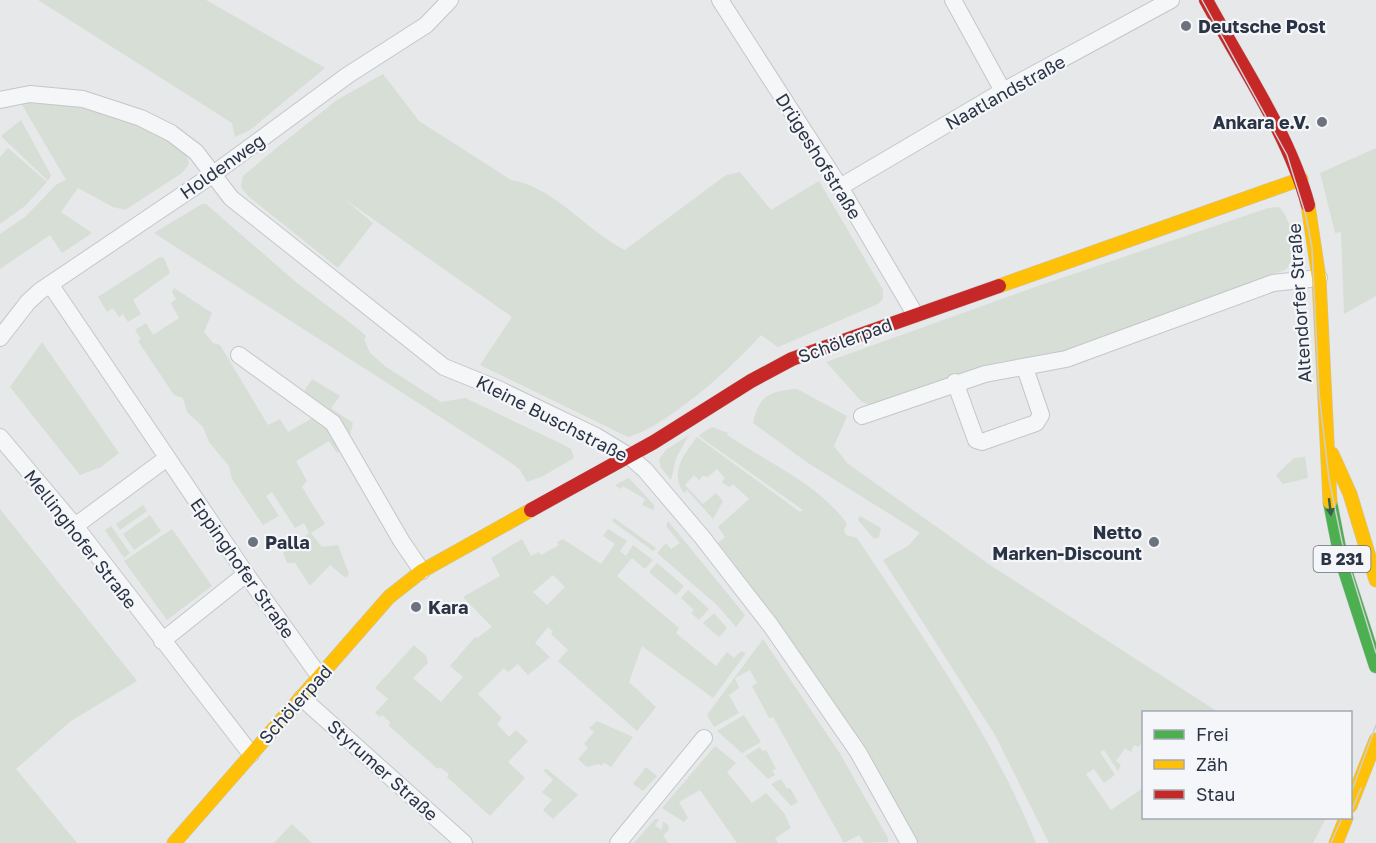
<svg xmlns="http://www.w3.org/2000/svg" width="1376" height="843" viewBox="0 0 1376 843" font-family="'Golos Text',sans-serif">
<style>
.green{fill:#d6ded6;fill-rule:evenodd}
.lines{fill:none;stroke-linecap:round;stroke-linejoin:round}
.street-casing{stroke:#c4c6c8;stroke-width:18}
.fast-casing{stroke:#c4c6c8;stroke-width:15}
.slow-casing{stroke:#c4c6c8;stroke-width:15}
.jam-casing{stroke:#c4c6c8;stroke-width:15}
.street{stroke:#f5f6f7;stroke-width:16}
.fast{stroke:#4caf50;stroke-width:14}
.slow{stroke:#ffc107;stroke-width:14}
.jam{stroke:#c62828;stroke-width:14}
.tram{stroke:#cecfd2;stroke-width:1.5}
.oneway{fill:#375f49}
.poi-dot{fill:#6c737f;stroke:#f4f6f9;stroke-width:2}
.labels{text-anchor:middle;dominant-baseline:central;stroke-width:4.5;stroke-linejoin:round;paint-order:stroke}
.shield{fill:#f4f6f9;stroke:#676e7b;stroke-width:1.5}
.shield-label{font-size:16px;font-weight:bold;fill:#2b3445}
.poi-label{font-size:18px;font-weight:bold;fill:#2b3445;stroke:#f4f6f9;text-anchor:start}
.street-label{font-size:18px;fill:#2b3445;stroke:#f4f6f9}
</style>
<rect width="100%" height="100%" fill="#e6e8ea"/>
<!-- green -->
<path class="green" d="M38 0H206L325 68 250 130 235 137 232 123Z
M383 74 419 121 511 180C555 187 586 231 625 250L726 175 740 172 771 210 819 181 883 290V299L878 304 778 347 761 335C734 366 666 427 628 437L480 365 512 317 343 198 373 223 338 268 248 196 241 187 243 176 279 146 337 100Z
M21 103C78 100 143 118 187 155L189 164 182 173 125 210 113 207 78 188 61 212 92 233 62 253 50 235 0 269V234L25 217 57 184 66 180Z
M21 120 51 175 48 181 1 136Z
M8 148 47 182 25 206 0 224V157Z
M1376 148V296L1344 314 1341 232 1335 233 1320 173Z
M202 204H206L297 283 357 328 366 336 364 339 370 353 386 367 441 402 465 398 562 444 571 449 574 458 543 476 527 482 520 470 510 462 154 233Z
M1279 207C1292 219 1300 258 1285 270L1051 356 999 362 871 405 862 402 826 362 1038 286 1268 208Z
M160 257 164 258 170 273 133 300 141 314 128 322 123 314 119 317 113 308 107 312 98 297Z
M174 288 212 313 204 332 213 343 220 345 268 425 280 419 288 432 323 412 301 396 312 379 340 396 331 408 353 423 347 447 337 453 329 441 296 461 307 481 302 487 325 524 311 533 322 547 338 545 349 574 346 578 330 565 310 586 295 563H287L283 552 309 533 304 523 295 528 272 492 266 496 279 516 263 525 232 479 229 466 209 442 203 427 187 412 183 398 174 395 138 341 141 339 135 330 146 323 153 335 179 318 171 303 176 299 172 292Z
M42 342 119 453 101 467 80 475 10 387Z
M797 389 847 416 834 446 847 463 990 565 1218 712H1144L1143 741 1138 747 1134 745 1131 752 1125 748 1116 761 1121 765 1118 771 1104 750 1100 752 1115 775 1104 783 1094 769 1086 774 1111 810 1143 788 1144 818H1326L1313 843H1049L995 735 883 560 908 546 920 533 808 463 753 423C759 395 770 391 797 389Z
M712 427 728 433 727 435C767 462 819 484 847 524L844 530 846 535 857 538C922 636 992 734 1036 843H917C856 739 794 637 718 543L725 537 718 527 749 499 733 484 729 487 722 482 725 478 717 469 708 477 703 476 699 480 694 475 685 485 703 504 716 493 723 501 713 519 687 490 684 493C669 473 684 454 697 437L800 512 803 510 700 437 699 435Z
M689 435 676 458 671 480 661 468 659 459 666 450Z
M1305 457 1308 478 1283 484 1276 475 1294 458Z
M629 478 654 505V510L642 505 645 499 623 486 620 489 615 485Z
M143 505 147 511 120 530 116 524Z
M0 509 137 681 71 721 16 769 77 843H0Z
M150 515 161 531 134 550 123 534Z
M860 516 881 528 879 537 874 539 858 520Z
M614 518 656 548 653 551 612 521Z
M668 521 745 615 736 627 717 605 657 553 666 543 671 549 680 543 666 526Z
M111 526 130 553 124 558 105 530Z
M172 529 212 586 167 620 124 561Z
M608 529 627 541 620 551 626 556 633 545 653 560 645 569 632 558 617 576 679 628 676 633 716 666 727 652 734 658 741 651 746 653 713 698 642 646 629 682 656 707 637 731 558 661 568 650 551 634 553 631 548 627 535 643 550 657 528 675 518 664 508 672 504 668 478 694 502 718 497 724 509 737 516 730 528 741 508 762 525 778 490 816 447 777 449 774 440 767 438 769 389 726 390 722 382 715 380 717 375 713 388 699 375 688 414 645 426 656 428 663 413 678 441 702 463 677 450 666 475 637 477 638 492 627 463 597 500 576 491 558 522 539 531 556 539 552 541 555 559 545 557 542 563 539 601 564 615 544 603 536ZM553 575 565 587 547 605 533 592Z
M657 563 684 586 676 595 649 572Z
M688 590 709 609 699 620 691 613 694 610 681 598Z
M714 613 727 628 719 637 703 623Z
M763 639 839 752 888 838V842L864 843 859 835 844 843 773 717 769 718 752 686 757 683 750 670 735 678 739 688 729 695 739 713 714 727 707 715Z
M744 715 761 742 742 753 717 731Z
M597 721 633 737 611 767 604 763 601 766 599 764 587 767 578 759 588 748 584 744 594 732 589 728Z
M715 746 736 763 727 772 752 803 766 793 784 813 791 828 775 838 778 843H737L700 790 679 802 688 818 684 822 662 808Z
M760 747 762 751 766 750 776 769 772 770 775 775 768 779 745 756Z
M646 767 657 776 643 791 633 784Z
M547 769 578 795 553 819 543 810 552 800 542 792 553 780 543 770Z
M781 779 787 789 790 788 798 802 791 806 771 784Z
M655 819H659L655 826 662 830 663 821 668 825 669 830 663 835 668 843H634Z
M292 824 312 843H274Z"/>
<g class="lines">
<!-- street casing -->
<g class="street-casing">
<path id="street" d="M720 0 840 187 915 314
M953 0 1003 91
M0 100 30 94 83 99 141 118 171 133 196 152 231 198 444 367 496 388 596 436 629 456 645 470 702 537 771 626 858 752 909 843
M840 187 1003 91 1171 0
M50 284 246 574 320 677
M0 338 28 302 40 291 212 175 348 75 426 25 450 0
M239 355 333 423 402 542 422 571
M955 382 976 440 982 442 1036 423 1041 415 1025 368
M862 416 985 374 1066 359 1273 283 1319 278
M0 437 75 526 251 754
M75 526 167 458
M162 641 246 574
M302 698 464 843
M618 843 704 738"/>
</g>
<!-- fast casing -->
<g class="fast-casing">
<path id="fast" d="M1330 502 1341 558 1376 666"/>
</g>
<!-- slow casing -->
<g class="slow-casing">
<path id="slow" d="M1308 205 1319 278 1330 502
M999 286 1301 179
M1332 454 1350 494 1376 580
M1350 806 1376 740
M174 843 389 597 422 571 531 510
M1336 843 1346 818"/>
</g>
<!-- jam casing -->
<g class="jam-casing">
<path id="jam" d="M1206 0C1241 65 1289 134 1308 205
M531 510 654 442 751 381 792 359 999 286"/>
</g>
<!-- street -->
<use href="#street" class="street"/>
<!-- fast -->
<use href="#fast" class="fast"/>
<!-- slow -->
<use href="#slow" class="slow"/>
<!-- jam -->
<use href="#jam" class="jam"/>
<!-- tram -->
<path class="tram" d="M1202 0 1287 155 1306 216 1312 248 1319 393 1329 479 1342 542 1376 653
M1350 796 1376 725
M1350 815 1361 788
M1331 843 1342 818"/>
</g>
<!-- one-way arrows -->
<defs><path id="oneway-solid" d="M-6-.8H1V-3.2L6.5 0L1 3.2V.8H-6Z" transform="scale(1.5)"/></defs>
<use class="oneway" href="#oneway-solid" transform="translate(1330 507) rotate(83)"/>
<!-- markers -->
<g class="poi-dot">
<circle cx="1186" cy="26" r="6"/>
<circle cx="1322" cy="122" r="6"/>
<circle cx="253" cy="542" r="6"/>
<circle cx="1154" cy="542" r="6"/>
<circle cx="416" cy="607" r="6"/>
</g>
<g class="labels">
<!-- shield labels -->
<rect class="shield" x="1313.5" y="546" width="57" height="26" rx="4.5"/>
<g class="shield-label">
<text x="1342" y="559">B 231</text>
</g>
<!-- poi labels -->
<g class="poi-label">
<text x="1198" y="26">Deutsche Post</text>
<text x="1310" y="122" text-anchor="end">Ankara e.V.</text>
<text x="1142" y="532" text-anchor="end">Netto<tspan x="1142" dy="21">Marken-Discount</tspan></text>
<text x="265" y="542">Palla</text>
<text x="428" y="607">Kara</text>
</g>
<!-- street labels -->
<g class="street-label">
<text transform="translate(1005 92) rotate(-29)">Naatlandstraße</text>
<text transform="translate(819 156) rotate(58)">Drügeshofstraße</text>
<text transform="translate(222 166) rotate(-35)">Holdenweg</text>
<text transform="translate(1299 303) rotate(-94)">Altendorfer Straße</text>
<text transform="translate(845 340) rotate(-20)">Schölerpad</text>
<text transform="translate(552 418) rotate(27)">Kleine Buschstraße</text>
<text transform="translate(81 539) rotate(52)">Mellinghofer Straße</text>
<text transform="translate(243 568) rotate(55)">Eppinghofer Straße</text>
<text transform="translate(295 704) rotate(-48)">Schölerpad</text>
<text transform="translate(383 770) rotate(42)">Styrumer Straße</text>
</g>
</g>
<!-- legend -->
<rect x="1142" y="711" width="210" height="108" fill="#f4f6f9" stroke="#a4a8b1" stroke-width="1.5"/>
<rect x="1154" y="730" width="30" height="9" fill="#4caf50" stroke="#a4a8b1" stroke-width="1.5"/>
<text x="1196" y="741" font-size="18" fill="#2b3445">Frei</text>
<rect x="1154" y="760" width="30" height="9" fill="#ffc107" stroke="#a4a8b1" stroke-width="1.5"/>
<text x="1196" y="771" font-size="18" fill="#2b3445">Zäh</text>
<rect x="1154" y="790" width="30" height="9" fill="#c62828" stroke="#a4a8b1" stroke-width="1.5"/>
<text x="1196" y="801" font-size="18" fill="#2b3445">Stau</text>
</svg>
